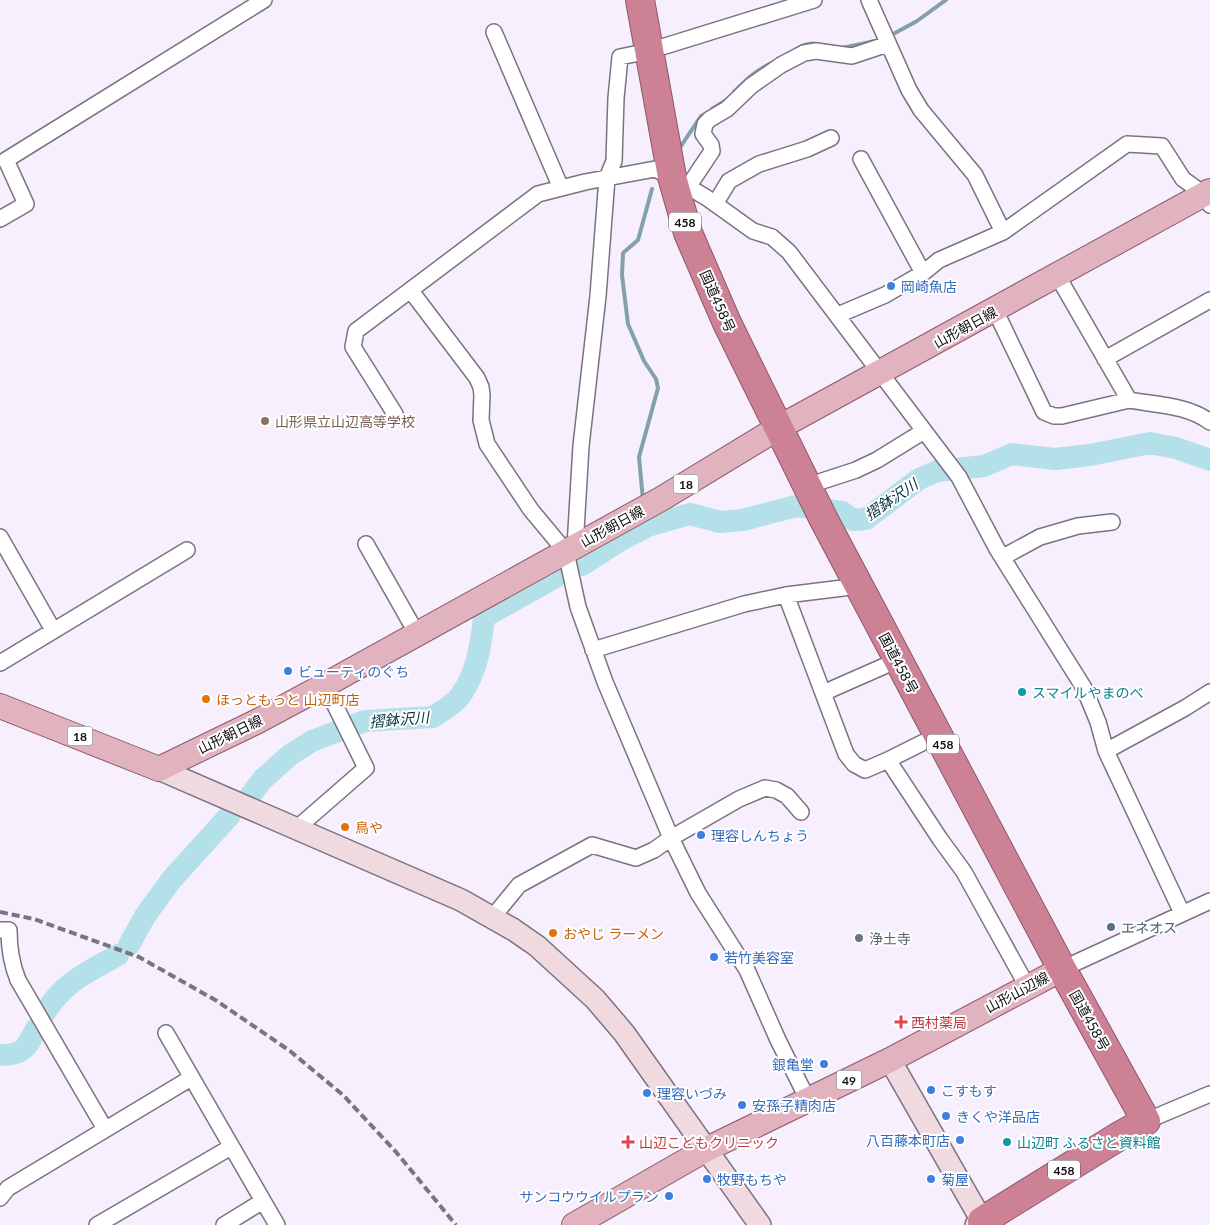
<svg xmlns="http://www.w3.org/2000/svg" width="1210" height="1225" viewBox="0 0 1210 1225" font-family="Lato,'Noto Sans JP',sans-serif">
<style>
.lines{fill:none;stroke-linecap:round;stroke-linejoin:round}
.stream{stroke:#82a1a8;stroke-width:4}
.river{stroke:#b3e0e9;stroke-width:22}
.street-casing{stroke:#7a7380;stroke-width:18}
.secondary-casing{stroke:#7a7380;stroke-width:24}
.primary-casing{stroke:#8a5966;stroke-width:26}
.highway-casing{stroke:#8a5966;stroke-width:30}
.street{stroke:#fff;stroke-width:15}
.secondary{stroke:#f0d9df;stroke-width:21}
.primary{stroke:#e0b3bf;stroke-width:24}
.highway{stroke:#cc8194;stroke-width:28}
.rail{stroke:#79747d;stroke-width:4;stroke-dasharray:8 4;stroke-linecap:butt}
.shop-dot{fill:#3f7fe0;stroke:#fff;stroke-width:2}
.education-dot{fill:#8d6e63;stroke:#fff;stroke-width:2}
.culture-dot{fill:#0f9aa8;stroke:#fff;stroke-width:2}
.food-dot{fill:#e8710a;stroke:#fff;stroke-width:2}
.service-dot{fill:#5c6f8a;stroke:#fff;stroke-width:2}
.worship-dot{fill:#6b7280;stroke:#fff;stroke-width:2}
.health-dot{fill:#e0444e;stroke:#fff;stroke-width:2}
.labels{text-anchor:middle;dominant-baseline:central;stroke-width:4;stroke-linejoin:round;paint-order:stroke}
.shield{fill:#fff;stroke:#585659;stroke-width:1}
.shield-label{font-size:12px;font-weight:bold;fill:#100e12}
.shop-label{font-size:14px;fill:#366cbe;stroke:#fff;text-anchor:start}
.street-label{font-size:14px;fill:#100e12;stroke:#fff}
.education-label{font-size:14px;fill:#785e54;stroke:#fff;text-anchor:start}
.culture-label{font-size:14px;fill:#0d838f;stroke:#fff;text-anchor:start}
.food-label{font-size:14px;fill:#c56008;stroke:#fff;text-anchor:start}
.service-label{font-size:14px;fill:#4e5e75;stroke:#fff;text-anchor:start}
.worship-label{font-size:14px;fill:#5b616d;stroke:#fff;text-anchor:start}
.health-label{font-size:14px;fill:#be3a42;stroke:#fff;text-anchor:start}
.water-label{font-size:15px;font-style:italic;fill:#08333b;stroke:#fff}
</style>
<rect width="100%" height="100%" fill="#f7effe"/>
<g class="lines">
<!-- stream -->
<path class="stream" d="M895 33 917 21 946 0
M842 48 875 41
M795 50C802 45 809 42 818 44
M734 92C746 80 757 69 774 62
M712 109 728 99
M681 146 701 116 707 113
M643 500 639 457 658 388 656 379 644 361 628 324 622 275 623 253 638 240 652 189"/>
<!-- river -->
<path class="river" d="M582 565 621 540 648 526 690 514 720 522 743 520 796 506 842 512 853 520 866 519 919 479 937 471 984 466 1012 454 1055 459 1090 455 1150 443 1176 448 1210 460
M250 796 262 780 290 755 312 741 365 721 433 717C442 711 455 704 461 695 477 672 481 645 484 617L556 577
M129 945 145 916 172 879 230 815
M46 1011C65 981 88 972 118 955
M0 1055C23 1055 26 1049 36 1029"/>
<!-- street casing -->
<g class="street-casing">
<path id="street" d="M869 0 909 90 921 110 975 175 1003 232
M494 32 561 188
M861 159 923 273
M688 187 712 151 711 145 703 134 705 124 710 119 727 109 751 86 781 65 804 53 816 51 852 56 888 44
M715 204 729 181 759 164 807 149 831 138
M0 219 26 204 6 160 264 0
M1057 275 1129 400C1156 405 1188 405 1210 422
M411 291 477 378 481 387 482 395 481 420 487 444 531 510 566 552 578 607 605 682 671 838 698 893 747 970 778 1040 808 1100
M995 310 1044 412 1054 416H1062L1129 400
M838 315 885 295 923 273 939 260 1003 232 1127 144 1162 146 1183 179 1204 194 1210 205
M1105 359 1210 300
M395 414 353 347 356 331 538 194 585 182 655 169 672 177 707 198 753 231 772 237 789 252 959 477 997 549 1084 688 1098 722 1106 751 1182 913
M807 486 856 470 877 460 924 431
M0 537 53 630
M366 544 417 634
M575 547 581 446 598 296 607 178 614 161 616 98 620 57 649 51 814 0
M1003 557 1040 537 1078 526 1112 522
M786 595 846 754 854 764 865 770 888 760 938 735
M593 650 744 604 786 595 859 586
M0 663 187 550
M823 693 898 660
M1106 751 1185 708 1210 692
M888 760 940 839 964 872 1027 986
M296 829 366 768 325 685
M492 918 519 885 592 845 636 858 654 850 671 838 739 799 765 788 776 790 787 796 801 812
M0 930H9C9 949 11 963 18 980L105 1129
M1062 969 1210 901
M166 1033 277 1225
M1146 1121 1210 1094
M0 1198 8 1188 191 1078
M97 1225 231 1147
M224 1225 263 1201"/>
</g>
<!-- secondary casing -->
<g class="secondary-casing">
<path id="secondary" d="M159 769 461 900 514 930 537 946 595 999 624 1033 760 1225
M890 1060 982 1221 976 1225"/>
</g>
<!-- primary casing -->
<g class="primary-casing">
<path id="primary" d="M0 706 159 769 258 721 325 685 661 499 778 428 1210 191
M574 1225 705 1150 890 1060 1062 969"/>
</g>
<!-- highway casing -->
<g class="highway-casing">
<path id="highway" d="M640 0 672 177 688 233 727 323 824 520 1062 969 1146 1121 1121 1135 982 1221 984 1225"/>
</g>
<!-- street -->
<use href="#street" class="street"/>
<!-- secondary -->
<use href="#secondary" class="secondary"/>
<!-- primary -->
<use href="#primary" class="primary"/>
<!-- highway -->
<use href="#highway" class="highway"/>
<!-- rail -->
<path class="rail" d="M0 912 34 919 139 957 217 1001 290 1051 343 1095 396 1152 456 1225"/>
</g>
<!-- markers -->
<g class="shop-dot">
<circle cx="891" cy="286" r="5"/>
<circle cx="288" cy="671" r="5"/>
<circle cx="701" cy="835" r="5"/>
<circle cx="714" cy="957" r="5"/>
<circle cx="824" cy="1064" r="5"/>
<circle cx="931" cy="1090" r="5"/>
<circle cx="647" cy="1093" r="5"/>
<circle cx="742" cy="1105" r="5"/>
<circle cx="946" cy="1116" r="5"/>
<circle cx="960" cy="1140" r="5"/>
<circle cx="707" cy="1179" r="5"/>
<circle cx="931" cy="1179" r="5"/>
<circle cx="669" cy="1196" r="5"/>
</g>
<circle class="education-dot" cx="265" cy="421" r="5"/>
<g class="culture-dot">
<circle cx="1022" cy="692" r="5"/>
<circle cx="1007" cy="1142" r="5"/>
</g>
<g class="food-dot">
<circle cx="206" cy="699" r="5"/>
<circle cx="345" cy="827" r="5"/>
<circle cx="553" cy="933" r="5"/>
</g>
<circle class="service-dot" cx="1111" cy="927" r="5"/>
<circle class="worship-dot" cx="859" cy="938" r="5"/>
<g class="health-dot">
<path d="M898.5 1014.5h5v5h5v5h-5v5h-5v-5h-5v-5h5z"/>
<path d="M625.5 1134.5h5v5h5v5h-5v5h-5v-5h-5v-5h5z"/>
</g>
<g class="labels">
<!-- shield labels -->
<g class="shield">
<rect x="669" y="212.5" width="32" height="19" rx="4"/>
<rect x="673.5" y="474.5" width="25" height="19" rx="4"/>
<rect x="67.5" y="726.5" width="25" height="19" rx="4"/>
<rect x="927" y="734.5" width="32" height="19" rx="4"/>
<rect x="836.5" y="1070.5" width="25" height="19" rx="4"/>
<rect x="1048" y="1160.5" width="32" height="19" rx="4"/>
</g>
<g class="shield-label">
<text x="685" y="222">458</text>
<text x="686" y="484">18</text>
<text x="80" y="736">18</text>
<text x="943" y="744">458</text>
<text x="849" y="1080">49</text>
<text x="1064" y="1170">458</text>
</g>
<!-- shop labels -->
<g class="shop-label">
<text x="901" y="286">岡崎魚店</text>
<text x="298" y="671">ビューティのぐち</text>
<text x="711" y="835">理容しんちょう</text>
<text x="724" y="957">若竹美容室</text>
<text x="814" y="1064" text-anchor="end">銀亀堂</text>
<text x="941" y="1090">こすもす</text>
<text x="657" y="1093">理容いづみ</text>
<text x="752" y="1105">安孫子精肉店</text>
<text x="956" y="1116">きくや洋品店</text>
<text x="950" y="1140" text-anchor="end">八百藤本町店</text>
<text x="717" y="1179">牧野もちや</text>
<text x="941" y="1179">菊屋</text>
<text x="659" y="1196" text-anchor="end">サンコウウイルプラン</text>
</g>
<!-- street labels -->
<g class="street-label">
<text transform="translate(718 301) rotate(66)">国道458号</text>
<text transform="translate(965 327) rotate(-29)">山形朝日線</text>
<text transform="translate(612 526) rotate(-29)">山形朝日線</text>
<text transform="translate(899 663) rotate(62)">国道458号</text>
<text transform="translate(230 734) rotate(-26)">山形朝日線</text>
<text transform="translate(1017 992) rotate(-28)">山形山辺線</text>
<text transform="translate(1090 1020) rotate(61)">国道458号</text>
</g>
<!-- education labels -->
<g class="education-label">
<text x="275" y="421">山形県立山辺高等学校</text>
</g>
<!-- culture labels -->
<g class="culture-label">
<text x="1032" y="692">スマイルやまのべ</text>
<text x="1017" y="1142">山辺町 ふるさと資料館</text>
</g>
<!-- food labels -->
<g class="food-label">
<text x="216" y="699">ほっともっと 山辺町店</text>
<text x="355" y="827">鳥や</text>
<text x="563" y="933">おやじ ラーメン</text>
</g>
<!-- service labels -->
<g class="service-label">
<text x="1121" y="927">エネオス</text>
</g>
<!-- worship labels -->
<g class="worship-label">
<text x="869" y="938">浄土寺</text>
</g>
<!-- health labels -->
<g class="health-label">
<text x="911" y="1022">西村薬局</text>
<text x="639" y="1142">山辺こどもクリニック</text>
</g>
<!-- water labels -->
<g class="water-label">
<text transform="translate(891 499) rotate(-34)">摺鉢沢川</text>
<text transform="translate(399 719) rotate(-5)">摺鉢沢川</text>
</g>
</g>
</svg>
